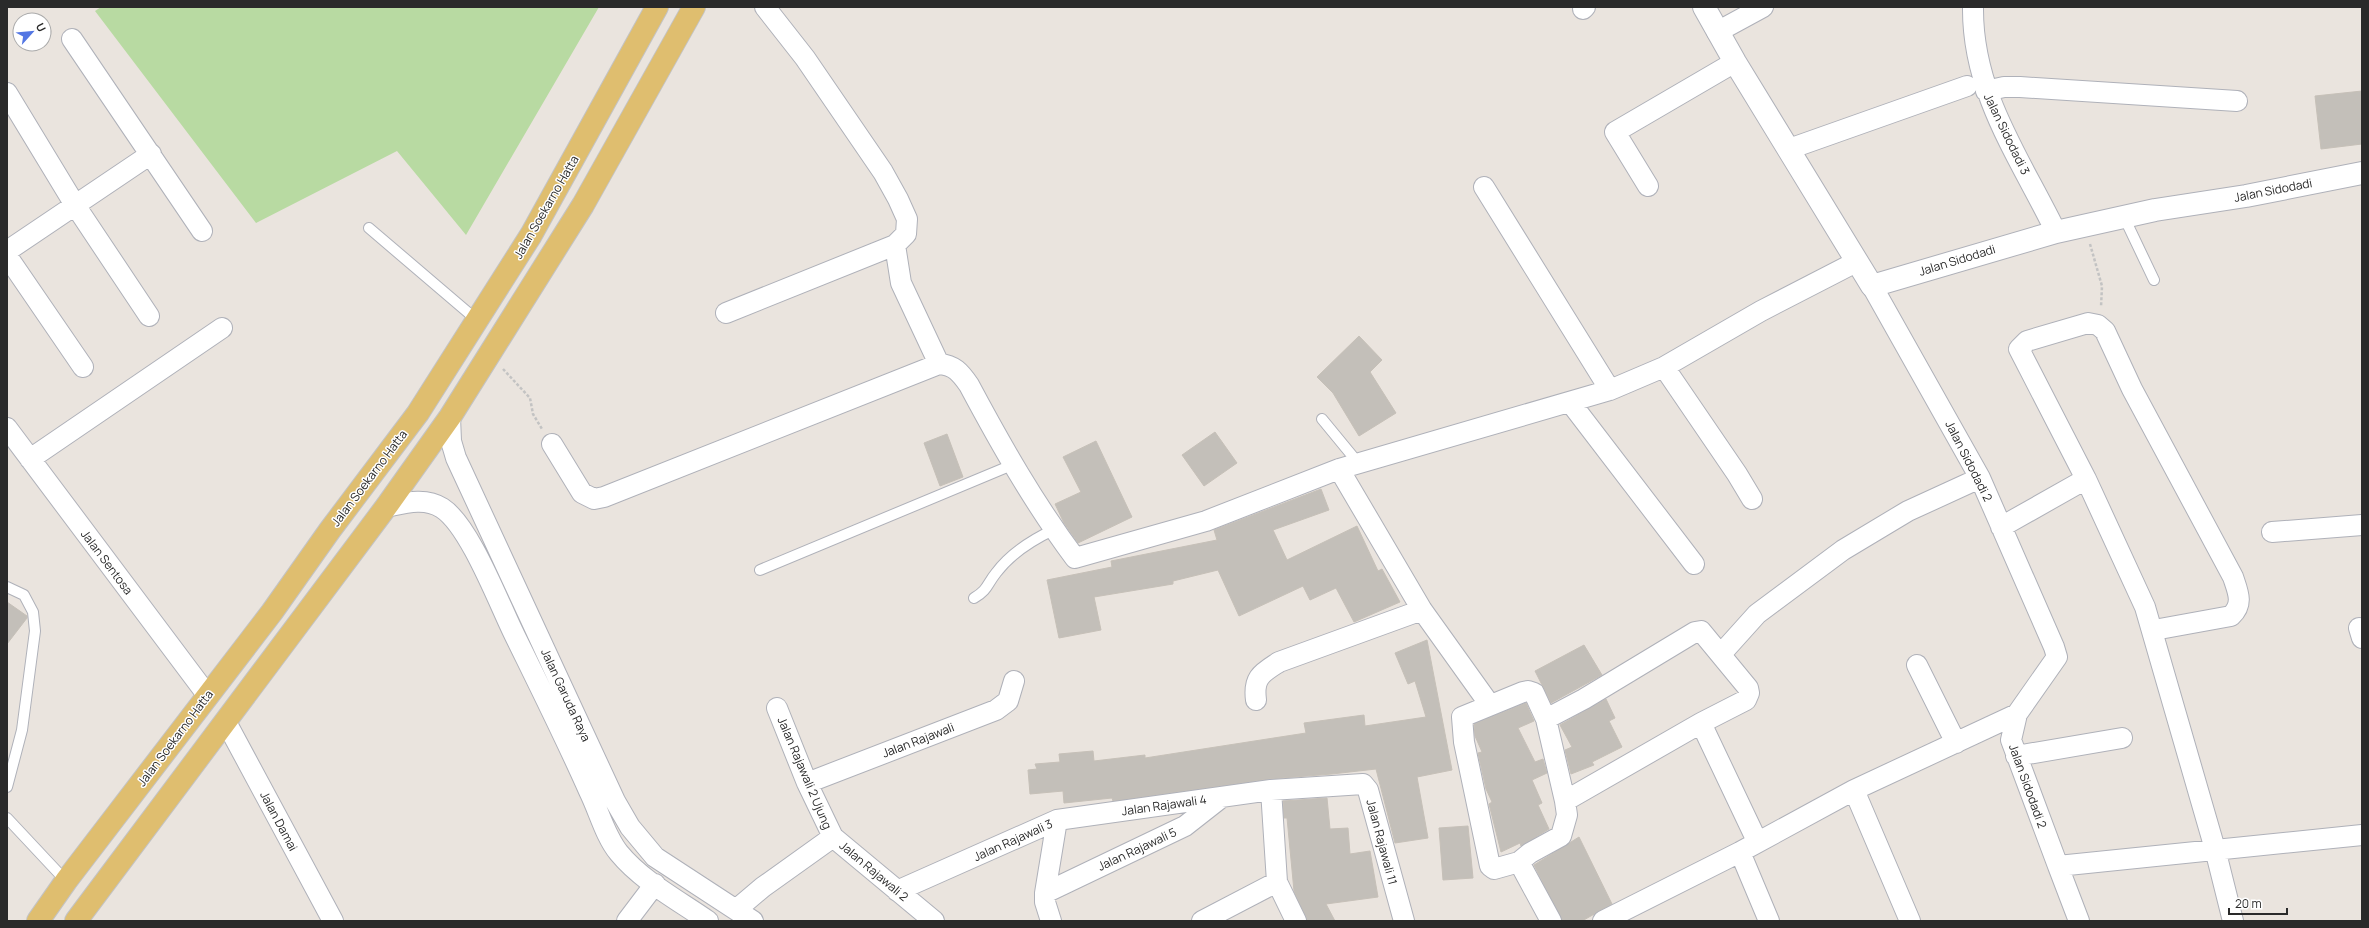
<svg xmlns="http://www.w3.org/2000/svg" width="2369" height="928" viewBox="0 0 2369 928" font-family="Manrope,sans-serif">
<style>
.green{fill:#b8daa2}
.building{fill:#c3bfb9;stroke:#c6c0b8}
.lines{fill:none;stroke-linecap:round;stroke-linejoin:round}
.lane-casing{stroke:#afb1b9;stroke-width:12}
.street-casing{stroke:#afb1b9;stroke-width:22}
.secondary-casing{stroke:#afb1b9;stroke-width:24}
.primary-casing{stroke:#c3c3c3;stroke-width:24}
.path{stroke:#c3c3c3;stroke-width:2.5;stroke-dasharray:3 2;stroke-linecap:butt}
.lane{stroke:#fff;stroke-width:10}
.street{stroke:#fff;stroke-width:20}
.secondary{stroke:#fff;stroke-width:22}
.primary{stroke:#dfbe6f;stroke-width:22}
.labels{text-anchor:middle;dominant-baseline:central;stroke-width:3;stroke-linejoin:round;paint-order:stroke}
.street-label{font-size:12px;fill:#2a2a2a;stroke:#fff}
</style>
<rect width="100%" height="100%" fill="#eae4de"/>
<!-- green -->
<path class="green" d="M101 7H599L466 235 397 151 256 223 95 11Z"/>
<!-- building -->
<path class="building" d="M2362 91V144L2321 149 2315 96Z
M1359 336 1382 360 1370 372 1396 413 1359 436 1333 393 1317 377Z
M1215 432 1237 463 1204 486 1182 455Z
M947 434 963 477 940 486 924 443Z
M1096 441 1132 517 1078 543 1064 523 1055 504 1081 492 1063 457Z
M1321 489 1329 510 1273 530 1287 560 1357 526 1378 571 1382 569 1400 602 1354 622 1336 588 1310 600 1303 586 1239 616 1218 570 1173 581V584L1094 597 1101 630 1059 638 1047 580 1112 567 1111 561 1217 540 1214 530Z
M7 602 27 616V618L7 644Z
M1427 640 1452 770 1417 777 1428 838 1395 843 1376 769 1332 774 1269 779 1113 801 1112 798 1064 803 1063 791 1030 794 1028 770 1037 769 1035 764 1060 762 1059 754 1093 751 1094 761 1145 755V758L1306 733 1304 723 1364 715 1365 726 1426 717 1415 681 1408 684 1395 653Z
M1584 645 1602 675 1551 703 1535 671Z
M1606 699 1615 718 1609 721 1622 747 1592 762 1594 765 1571 774 1565 750 1572 747 1560 725Z
M1526 703 1534 721 1518 728 1535 762 1543 759 1547 773 1532 780 1542 803 1538 805 1549 829 1521 846 1520 843 1501 852 1489 804 1492 802 1486 789 1478 753 1482 752 1475 736 1474 724Z
M1327 798 1330 829 1348 828 1350 854 1370 851 1378 897 1326 904 1335 921H1307L1294 891 1287 818H1284L1283 801Z
M1468 826 1473 878 1443 880 1439 828Z
M1579 837 1612 904 1582 921H1562L1534 865Z"/>
<g class="lines">
<!-- lane casing -->
<g class="lane-casing">
<path id="lane" d="M2124 217 2154 280
M369 228 478 321
M1322 419 1359 464
M760 570 1012 465
M7 587 24 595 33 612 35 631 22 730 7 787
M974 598C988 590 987 584 996 573 1011 553 1032 540 1053 530
M7 818 66 881"/>
</g>
<!-- street casing -->
<g class="street-casing">
<path id="street" d="M1973 7C1972 93 2020 158 2056 232
M1583 9 1585 7
M1717 32 1763 7
M72 39 202 231
M1986 91 2004 87H2020L2237 101
M7 93 75 205 149 316
M1789 149 1967 86
M1648 186 1615 132 1735 62
M1484 187 1610 390
M895 245 901 283 939 364
M7 251 151 154
M7 256 83 367
M1872 286 1980 478 2054 647 2057 657 2017 714 2011 740 2058 866 2362 835
M726 313 895 245 906 234 907 219 898 199 883 172 805 58 765 7
M1664 367 1737 474 1752 499
M1570 402 1694 564
M450 417 451 441 456 458 615 801 630 827 655 857 753 921
M7 428 208 696
M552 444 582 493 594 499 604 497 939 364C954 365 960 372 969 385 1001 445 1034 503 1075 558L1206 521 1339 469 1610 390 1664 367 1761 311 1856 262
M30 459 222 328
M1339 469 1422 610 1490 705
M386 507C405 503 425 497 442 508 470 526 499 604 515 636 540 687 566 739 589 791 599 811 605 836 619 853 642 881 678 900 708 921
M2001 527 2086 479
M2272 532 2362 525
M2359 628 2362 638
M2154 630 2231 616C2244 604 2238 592 2233 577L2132 389 2105 331 2098 325 2088 323 2027 341 2019 349 2086 479 2145 607 2215 849 2233 921
M1721 654 1757 614 1843 550 1908 511 1980 478
M1917 665 1956 743
M1256 700C1253 677 1262 673 1279 662L1422 610
M777 708 807 783 833 837
M1546 719 1584 699 1695 632 1701 631 1748 688 1749 693 1746 700 1701 723
M226 722 333 921
M2016 756 2122 738
M807 783 996 710 1008 701 1014 681
M1271 790 1277 882 1296 921
M1854 790 1910 921
M1740 852 1769 921
M1519 862 1530 853 1561 836 1567 815 1565 801
M2058 866 2079 921
M897 891 1057 820 1271 790 1363 784 1368 790 1404 921
M1045 893 1185 826 1222 797
M737 909 763 887 833 837 934 921
M627 921 655 884
M1051 921 1045 902V893L1057 820
M1202 921 1277 882
M1551 921 1519 862 1494 869 1490 866 1464 742 1462 717 1523 692 1528 691 1534 693 1546 719 1565 801 1701 723 1757 841
M1603 921 1740 852 1854 790 2017 714"/>
</g>
<!-- secondary casing -->
<g class="secondary-casing">
<path id="secondary" d="M1704 7 1735 62 1872 286 2056 232 2155 210 2246 196 2362 173"/>
</g>
<!-- primary casing -->
<g class="primary-casing">
<path id="primary" d="M38 921 66 881 272 612 330 530 418 413 531 235 657 7
M76 921 386 507 450 417 583 205 694 7"/>
</g>
<!-- path -->
<path class="path" d="M2090 244 2102 286 2101 307
M503 369 530 398 533 414 542 429"/>
<!-- lane -->
<use href="#lane" class="lane"/>
<!-- street -->
<use href="#street" class="street"/>
<!-- secondary -->
<use href="#secondary" class="secondary"/>
<!-- primary -->
<use href="#primary" class="primary"/>
</g>
<g class="labels">
<!-- street labels -->
<g class="street-label">
<text transform="translate(2007 134) rotate(64)">Jalan Sidodadi 3</text>
<text transform="translate(2273 190) rotate(-11)">Jalan Sidodadi</text>
<text transform="translate(546 207) rotate(-60)">Jalan Soekarno Hatta</text>
<text transform="translate(1957 260) rotate(-17)">Jalan Sidodadi</text>
<text transform="translate(1969 461) rotate(63)">Jalan Sidodadi 2</text>
<text transform="translate(369 478) rotate(-53)">Jalan Soekarno Hatta</text>
<text transform="translate(107 562) rotate(53)">Jalan Sentosa</text>
<text transform="translate(566 695) rotate(65)">Jalan Garuda Raya</text>
<text transform="translate(175 738) rotate(-53)">Jalan Soekarno Hatta</text>
<text transform="translate(918 740) rotate(-21)">Jalan Rajawali</text>
<text transform="translate(805 773) rotate(67)">Jalan Rajawali 2 Ujung</text>
<text transform="translate(2028 786) rotate(70)">Jalan Sidodadi 2</text>
<text transform="translate(1164 805) rotate(-8)">Jalan Rajawali 4</text>
<text transform="translate(279 821) rotate(62)">Jalan Damai</text>
<text transform="translate(1013 840) rotate(-24)">Jalan Rajawali 3</text>
<text transform="translate(1382 842) rotate(75)">Jalan Rajawali 11</text>
<text transform="translate(1137 849) rotate(-25)">Jalan Rajawali 5</text>
<text transform="translate(874 871) rotate(40)">Jalan Rajawali 2</text>
</g>
</g>
<!-- border -->
<rect width="2369" height="928" fill="none" stroke="#2a2a2a" stroke-width="16"/>
<!-- north arrow -->
<g transform="translate(32 32) rotate(63)"><circle r="19" fill="#ffffff" stroke="#aaaaaa"/>
<path d="M0-3L7 15L0 10L-7 15Z" fill="#5376e3"/>
<text y="-6" font-size="11" font-weight="bold" text-anchor="middle" fill="#2a2a2a">U</text>
</g>
<!-- scale -->
<path d="M2229 908v6h58v-6" fill="none" stroke="#2a2a2a" stroke-width="2"/>
<text x="2235" y="908" font-size="12" fill="#2a2a2a" stroke="#ffffff" stroke-width="3" paint-order="stroke">20 m</text>
</svg>
